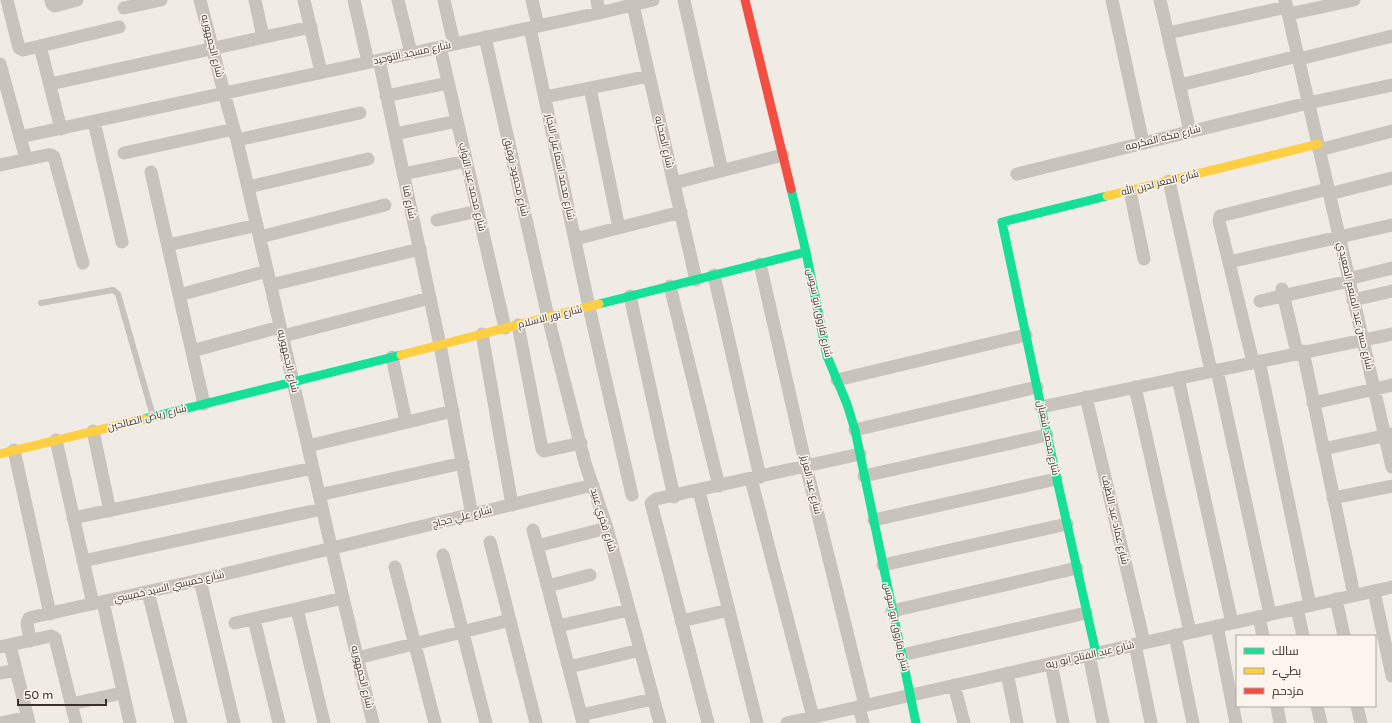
<svg xmlns="http://www.w3.org/2000/svg" width="1392" height="723" viewBox="0 0 1392 723" font-family="'Varela Round',Cairo,sans-serif">
<style>
.lines{fill:none;stroke-linecap:round;stroke-linejoin:round}
.lane{stroke:#c9c3be;stroke-width:6}
.street{stroke:#c9c3be;stroke-width:13}
.fast{stroke:#16e098;stroke-width:9}
.slow{stroke:#ffcf43;stroke-width:9}
.jam{stroke:#f24e42;stroke-width:9}
.labels{text-anchor:middle;dominant-baseline:central;stroke-width:3;stroke-linejoin:round;paint-order:stroke}
.street-label{font-size:10px;fill:#3b302b;stroke:#fbf5ee}
</style>
<rect width="100%" height="100%" fill="#f0ebe5"/>
<g class="lines">
<!-- lane -->
<path class="lane" d="M41 303 113 290 118 294 153 416"/>
<!-- street -->
<path class="street" d="M7 0 19 48 23 50 40 46 61 129
M51 0 52 4 55 6 77 0
M200 0 224 93 237 140 343 598 373 723
M255 0 263 37
M304 0 321 72
M354 0 368 62
M398 0 411 53
M444 0 454 44
M532 0 538 26
M597 0 599 13
M684 0 722 171
M1112 0 1143 143
M1160 0 1190 131
M1285 0 1392 467
M633 5 696 280
M124 8 161 0
M1289 14 1354 0
M530 28 589 307 632 495
M1168 33 1287 7
M485 37 548 317 585 463 607 528 660 723
M40 46 119 27
M440 47 505 328
M1299 59 1392 36
M379 60 440 345 472 515
M0 64 26 159
M50 84 311 27
M1180 85 1298 56
M590 88 619 228
M386 96 448 83
M545 97 649 76
M94 122 122 242
M395 134 457 121
M20 137 599 13 653 0
M237 140 360 113
M1319 150 1392 131
M124 153 234 129
M0 165 47 155H51L54 157 83 263
M151 172 204 404
M403 174 466 161
M1017 174 1308 103 1392 85
M1169 181 1211 371
M674 183 783 155
M248 187 368 159
M1130 191 1144 259
M1329 194 1392 178
M437 220 478 211
M260 237 385 205
M575 239 681 212
M168 245 257 225
M1229 262 1392 225
M760 264 806 466 865 705
M714 275 760 477
M1348 279 1392 268
M271 285 420 249
M670 286 719 486
M1282 289 1297 353
M179 295 267 271
M630 296 674 497
M1353 300 1392 291
M1260 301 1349 281
M518 325 542 449 544 451 581 443
M482 334 512 505
M283 336 430 298
M192 351 280 327
M1303 351 1354 595
M392 357 406 422
M1259 361 1310 605
M1253 362 1219 221 1220 216 1328 189
M1217 370 1270 614
M1178 378 1232 623
M837 380 1026 335
M1135 387 1190 632
M1086 397 1144 642
M1313 403 1392 385
M1041 407 1392 334
M855 430 1037 387
M93 431 110 511
M56 440 93 604
M308 446 453 411
M1323 449 1392 434
M14 450 50 614
M864 476 1047 435
M751 479 813 717
M699 491 757 723
M319 495 463 463
M1333 498 1392 486
M73 518 313 468
M874 520 1056 479
M533 530 583 723
M490 542 536 723
M537 546 607 528
M443 555 486 723
M83 561 322 509
M883 565 1067 524
M395 567 435 723
M200 580 234 723
M548 586 590 575
M1374 591 1392 676
M148 592 181 723
M1336 599 1344 636
M103 602 130 723
M1297 608 1303 636
M297 609 324 723
M892 611 1077 568
M1259 617 1263 636
M254 619 279 723
M681 621 729 610
M235 623 343 598
M558 626 629 610
M1217 626 1236 723
M1175 635 1193 723
M30 641 27 623 29 618 33 617 200 580 593 485
M1135 644 1151 723
M10 645 29 723
M0 647 51 636 55 638 76 723
M902 655 1086 613
M1089 655 1103 723
M357 658 510 620
M1051 663 1063 723
M569 667 640 650
M0 673 16 670
M1007 673 1017 723
M954 685 964 723
M71 704 122 693
M1277 706 1280 723
M1317 706 1321 723
M1357 706 1361 723
M859 707 863 723
M581 715 653 699
M1 723 28 717
M708 723 651 503 656 499 860 454
M787 723 1392 587"/>
<!-- fast -->
<path class="fast" d="M791 189 806 252 827 356 847 404 855 430 916 723
M599 304 806 252
M144 419 401 355
M1096 653 1047 435 1002 222 1107 196"/>
<!-- slow -->
<path class="slow" d="M1107 196 1318 144
M401 355 599 304
M0 454 144 419"/>
<!-- jam -->
<path class="jam" d="M745 0 791 189"/>
</g>
<g class="labels">
<!-- street labels -->
<g class="street-label">
<text transform="translate(212 46) rotate(76)">شارع الجمهوريه</text>
<text transform="translate(412 53) rotate(-12)">شارع مسجد التوحيد</text>
<text transform="translate(1163 138) rotate(-14)">شارع مكه المكرمه</text>
<text transform="translate(664 142) rotate(77)">شارع الصحابه</text>
<text transform="translate(560 167) rotate(78)">شارع محمد اسماعيل النجار</text>
<text transform="translate(516 177) rotate(77)">شارع محمود توفيق</text>
<text transform="translate(1160 183) rotate(-14)">شارع المعز لدين الله</text>
<text transform="translate(472 187) rotate(77)">شارع محمد عبد التواب</text>
<text transform="translate(409 202) rotate(78)">شارع قنا</text>
<text transform="translate(1355 306) rotate(77)">شارع حسن عبد المنعم الصعيدي</text>
<text transform="translate(819 313) rotate(78)">شارع فاروق ابو سوس</text>
<text transform="translate(550 317) rotate(-14)">شارع نور الاسلام</text>
<text transform="translate(288 361) rotate(77)">شارع الجمهوريه</text>
<text transform="translate(147 418) rotate(-14)">شارع رياض الصالحين</text>
<text transform="translate(1048 438) rotate(78)">شارع محمد شعبان</text>
<text transform="translate(811 485) rotate(76)">شارع عبد العزيز</text>
<text transform="translate(462 517) rotate(-14)">شارع علي حجاج</text>
<text transform="translate(603 520) rotate(73)">شارع فخري عبيد</text>
<text transform="translate(1115 520) rotate(77)">شارع عماد عبد اللطيف</text>
<text transform="translate(169 587) rotate(-13)">شارع خميسي السيد خميسي</text>
<text transform="translate(896 627) rotate(78)">شارع فاروق ابو سوس</text>
<text transform="translate(1090 655) rotate(-13)">شارع عبد الفتاح ابو ريه</text>
<text transform="translate(362 677) rotate(76)">شارع الجمهوريه</text>
</g>
</g>
<!-- legend -->
<rect x="1236" y="635" width="140" height="72" fill="#fbf5ee" stroke="#aea6a0"/>
<rect x="1244" y="648" width="20" height="6" fill="#16e098" stroke="#aea6a0"/>
<text x="1272" y="655" font-size="12" fill="#3b302b">سالك</text>
<rect x="1244" y="668" width="20" height="6" fill="#ffcf43" stroke="#aea6a0"/>
<text x="1272" y="675" font-size="12" fill="#3b302b">بطيء</text>
<rect x="1244" y="688" width="20" height="6" fill="#f24e42" stroke="#aea6a0"/>
<text x="1272" y="695" font-size="12" fill="#3b302b">مزدحم</text>
<!-- scale -->
<path d="M18 699v6h88v-6" fill="none" stroke="#3b302b" stroke-width="2"/>
<text x="24" y="699" font-size="12" fill="#3b302b" stroke="#fbf5ee" stroke-width="3" paint-order="stroke">50 m</text>
</svg>
